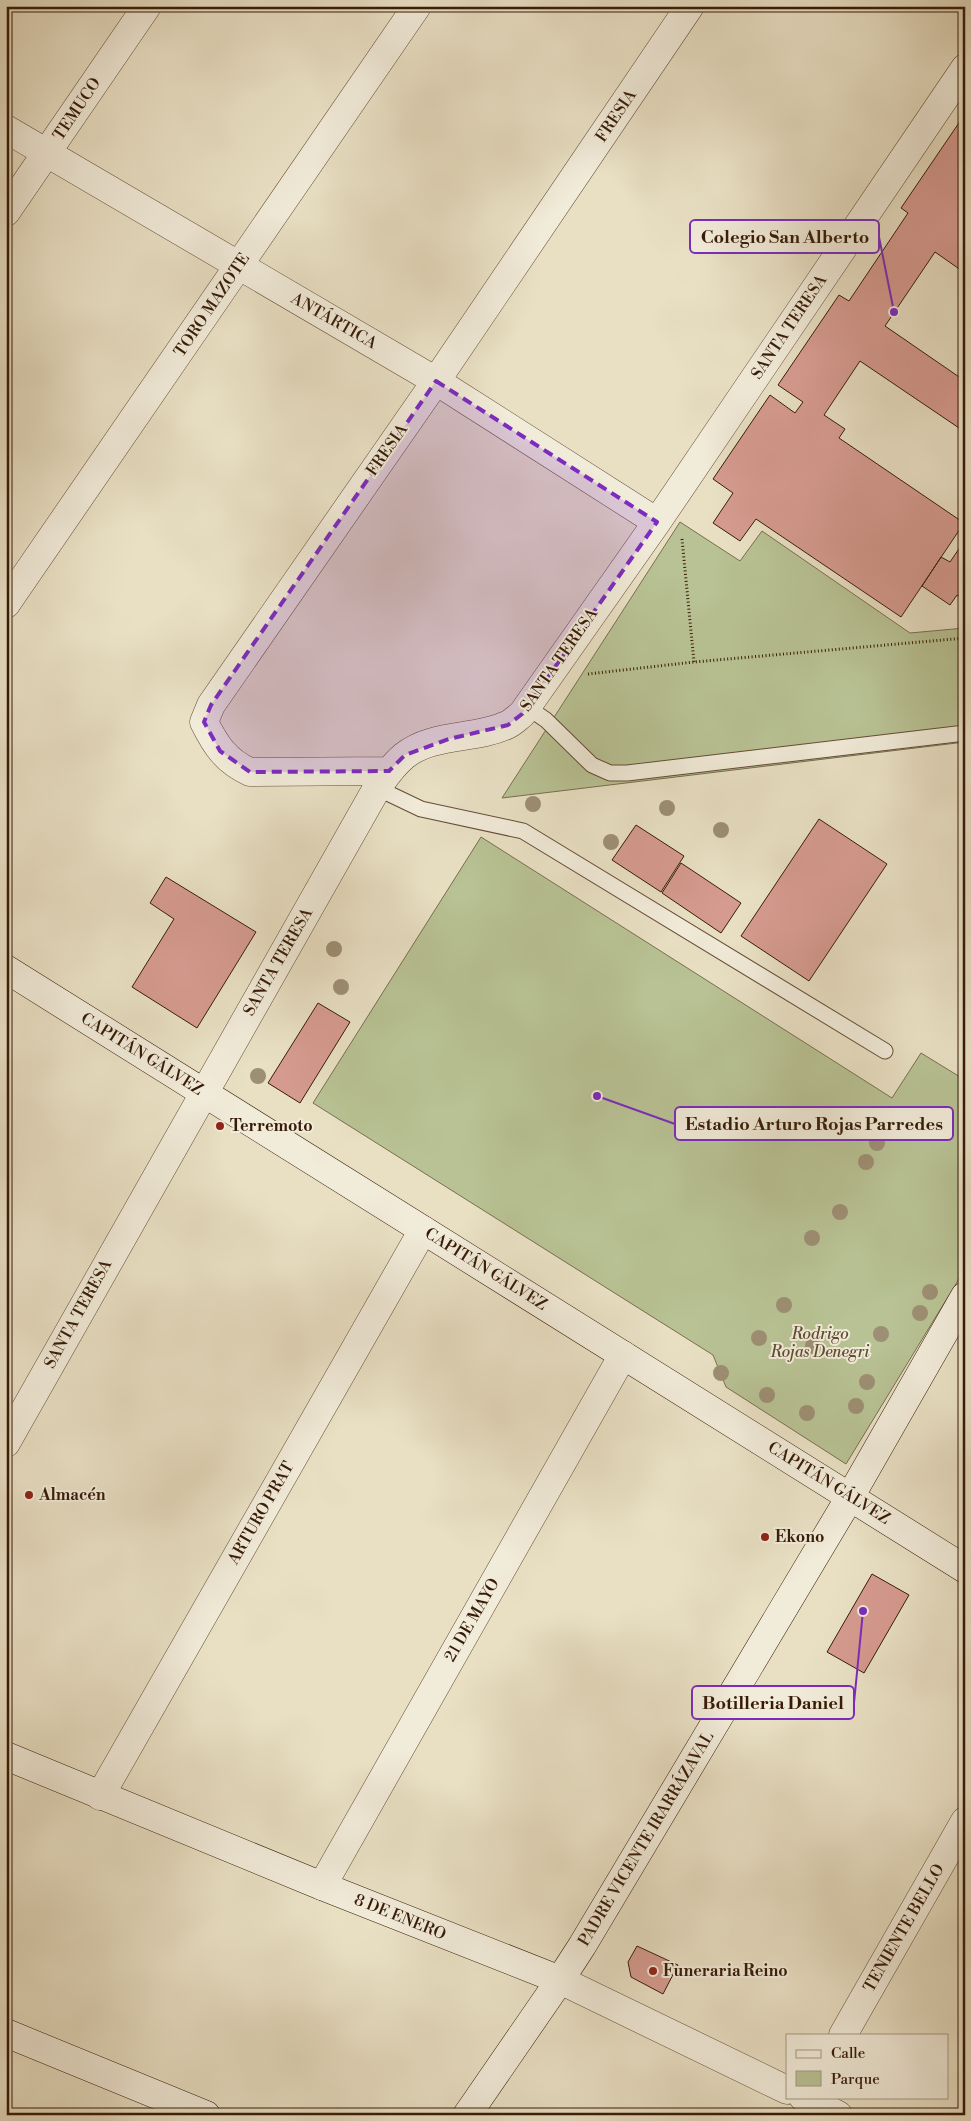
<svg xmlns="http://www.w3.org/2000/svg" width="971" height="2121" viewBox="0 0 971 2121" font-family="'Libre Bodoni',serif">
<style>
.green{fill:#b8c294;stroke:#786e4e}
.building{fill:#d69b90;stroke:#371b07}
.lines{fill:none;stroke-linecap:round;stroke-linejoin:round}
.lane-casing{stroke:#644c36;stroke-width:17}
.street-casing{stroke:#644c36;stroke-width:29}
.secondary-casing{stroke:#371b07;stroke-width:29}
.path{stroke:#371b07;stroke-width:3;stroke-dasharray:1 2.5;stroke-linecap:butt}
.lane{stroke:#f1ebd9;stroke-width:15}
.street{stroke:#f1ebd9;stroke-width:28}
.secondary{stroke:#f1ebd9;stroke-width:28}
.tree{fill:#9d8f73}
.marked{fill:#7b2cbf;fill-opacity:0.2;stroke:#7b2cbf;stroke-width:4;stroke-dasharray:10 6;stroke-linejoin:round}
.poi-dot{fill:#8f2418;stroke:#f1ebd9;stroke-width:2}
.labels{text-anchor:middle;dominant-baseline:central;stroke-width:4;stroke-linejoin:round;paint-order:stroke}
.street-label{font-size:16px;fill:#371b07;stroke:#f1ebd9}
.poi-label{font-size:16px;font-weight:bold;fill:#371b07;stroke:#f1ebd9;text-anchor:start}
.park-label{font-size:16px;font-style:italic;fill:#5e4d31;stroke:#f1ebd9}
.leader{fill:none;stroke:#7b2cbf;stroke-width:2}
.callout-dot{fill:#7b2cbf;stroke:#f1ebd9;stroke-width:2}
.callout{fill:#f1ebd9;stroke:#7b2cbf;stroke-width:2}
.callout-label{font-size:18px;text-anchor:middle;font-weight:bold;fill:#371b07}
</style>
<rect width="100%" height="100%" fill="#e9e0c4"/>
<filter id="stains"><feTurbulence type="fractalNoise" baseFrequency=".004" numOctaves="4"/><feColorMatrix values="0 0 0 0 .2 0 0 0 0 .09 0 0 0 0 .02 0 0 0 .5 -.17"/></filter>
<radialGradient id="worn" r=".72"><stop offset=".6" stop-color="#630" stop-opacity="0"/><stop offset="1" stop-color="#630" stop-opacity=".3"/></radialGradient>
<!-- green -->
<path class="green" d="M680 522 740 561 762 531 910 633 965 628V742L502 798Z
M481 837 892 1098 921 1053 965 1080V1269L846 1464 726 1387 713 1355 313 1103Z"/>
<!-- building -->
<path class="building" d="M965 114V208L961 214 965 217V273L935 252 885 326 965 381V432L860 361 824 415 845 429 839 438 964 523 901 617 756 519 740 541 713 523 733 493 713 479 770 395 795 413 803 402 778 385 839 295 849 301 908 213 901 208Z
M965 540V600L957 595 950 605 922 586 941 557 950 562Z
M819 819 887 864 809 981 741 936Z
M636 825 684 856 661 892 612 860Z
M681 863 741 903 721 933 662 893Z
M166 877 256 932 197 1028 132 987 174 919 150 903Z
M318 1003 350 1022 300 1103 268 1083Z
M872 1574 909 1595 864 1673 827 1652Z
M637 1946 678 1965 663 1994 631 1977 628 1962Z"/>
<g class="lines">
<!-- lane casing -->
<g class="lane-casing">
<path id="lane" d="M527 707 546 720 592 765 610 773H627L965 733
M377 788 421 809 523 831 885 1051"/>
</g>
<!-- street casing -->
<g class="street-casing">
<path id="street" d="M6 129 436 381 657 522
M6 212 147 6
M6 604 417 6
M389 771 250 772C226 761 216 746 204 722L211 705 436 381 690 6
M6 1443 377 788C385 777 393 765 404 756 432 733 475 740 507 725 512 723 517 718 522 714L657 522 965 68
M100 1796 423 1230
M322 1886 623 1355
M560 1980 787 2090
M843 2035 965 1821
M803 2097 838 2115"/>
</g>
<!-- secondary casing -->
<g class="secondary-casing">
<path id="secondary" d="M6 969 965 1569
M6 1756 322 1886 560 1980
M6 2033 206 2115
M467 2115 560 1980 582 1946 850 1497 965 1296"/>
</g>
<!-- path -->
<path class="path" d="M682 539 694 662
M588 674 694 662 965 638"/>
<!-- lane -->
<use href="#lane" class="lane"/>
<!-- street -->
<use href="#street" class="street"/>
<!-- secondary -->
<use href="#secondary" class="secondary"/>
</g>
<!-- trees -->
<g class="tree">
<circle cx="533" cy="804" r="8"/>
<circle cx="667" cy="808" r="8"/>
<circle cx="721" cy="830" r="8"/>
<circle cx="611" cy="842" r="8"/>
<circle cx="334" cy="949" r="8"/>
<circle cx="341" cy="987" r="8"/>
<circle cx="258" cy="1076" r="8"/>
<circle cx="877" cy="1143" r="8"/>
<circle cx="866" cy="1162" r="8"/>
<circle cx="840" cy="1212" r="8"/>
<circle cx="812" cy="1238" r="8"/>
<circle cx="930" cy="1292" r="8"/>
<circle cx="784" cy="1305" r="8"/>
<circle cx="920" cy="1313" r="8"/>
<circle cx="881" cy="1334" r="8"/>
<circle cx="759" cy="1338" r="8"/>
<circle cx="813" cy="1346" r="8"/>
<circle cx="721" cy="1373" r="8"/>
<circle cx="867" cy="1382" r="8"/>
<circle cx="767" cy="1395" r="8"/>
<circle cx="856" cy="1406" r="8"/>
<circle cx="807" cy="1413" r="8"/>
</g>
<!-- marked area -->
<path class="marked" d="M436 381 657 522 522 714 508 725 449 739 405 755 389 771 250 772 220 751 204 722 211 705Z"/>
<!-- markers -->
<g class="poi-dot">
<circle cx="220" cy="1126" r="5"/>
<circle cx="29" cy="1495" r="5"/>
<circle cx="765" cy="1537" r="5"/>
<circle cx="653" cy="1971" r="5"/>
</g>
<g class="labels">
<!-- street labels -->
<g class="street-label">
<text transform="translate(77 109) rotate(-56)">TEMUCO</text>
<text transform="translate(616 116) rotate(-56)">FRESIA</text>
<text transform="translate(212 305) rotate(-56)">TORO MAZOTE</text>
<text transform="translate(334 321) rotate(30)">ANTÁRTICA</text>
<text transform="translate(789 327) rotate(-56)">SANTA TERESA</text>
<text transform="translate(387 450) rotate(-55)">FRESIA</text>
<text transform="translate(559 660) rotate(-55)">SANTA TERESA</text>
<text transform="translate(278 962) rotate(-60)">SANTA TERESA</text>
<text transform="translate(142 1054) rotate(32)">CAPITÁN GÁLVEZ</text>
<text transform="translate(486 1269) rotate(32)">CAPITÁN GÁLVEZ</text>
<text transform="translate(78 1314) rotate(-61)">SANTA TERESA</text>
<text transform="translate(829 1483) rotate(32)">CAPITÁN GÁLVEZ</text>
<text transform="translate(261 1513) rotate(-60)">ARTURO PRAT</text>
<text transform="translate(472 1620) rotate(-60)">21 DE MAYO</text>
<text transform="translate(646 1839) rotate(-59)">PADRE VICENTE IRARRÁZAVAL</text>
<text transform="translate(400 1917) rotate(22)">8 DE ENERO</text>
<text transform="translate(904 1928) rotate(-60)">TENIENTE BELLO</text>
</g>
<!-- poi labels -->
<g class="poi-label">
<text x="230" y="1126">Terremoto</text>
<text x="39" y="1495">Almacén</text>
<text x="775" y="1537">Ekono</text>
<text x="663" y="1971">Funeraria Reino</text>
</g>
<!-- park labels -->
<g class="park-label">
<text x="820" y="1334">Rodrigo<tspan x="820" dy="18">Rojas Denegri</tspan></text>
</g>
</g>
<!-- callouts -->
<path class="leader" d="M894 312L879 237M597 1096L675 1124M863 1611L854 1703"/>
<g class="callout-dot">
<circle cx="894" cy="312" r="5"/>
<circle cx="597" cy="1096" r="5"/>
<circle cx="863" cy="1611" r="5"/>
</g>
<g class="callout">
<rect x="690" y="220" width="189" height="33" rx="5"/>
<rect x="675" y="1107" width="278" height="33" rx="5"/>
<rect x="692" y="1686" width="162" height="33" rx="5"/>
</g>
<g class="callout-label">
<text x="785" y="243">Colegio San Alberto</text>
<text x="814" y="1130">Estadio Arturo Rojas Parredes</text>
<text x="773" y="1709">Botilleria Daniel</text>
</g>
<!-- margin -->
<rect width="971" height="2121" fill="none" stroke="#e9e0c4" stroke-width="25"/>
<rect x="8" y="8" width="956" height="2106" fill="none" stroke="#371b07" stroke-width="2.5"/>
<rect x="12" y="12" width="946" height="2096" fill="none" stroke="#371b07"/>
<!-- legend -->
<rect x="786" y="2034" width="162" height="65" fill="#f1ebd9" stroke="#a79885"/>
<rect x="796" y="2050" width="25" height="8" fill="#f1ebd9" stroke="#a79885"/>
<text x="831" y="2058" font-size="15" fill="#371b07">Calle</text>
<rect x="796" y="2071" width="25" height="15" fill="#b8c294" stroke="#a79885"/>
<text x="831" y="2084" font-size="15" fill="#371b07">Parque</text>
<rect width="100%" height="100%" filter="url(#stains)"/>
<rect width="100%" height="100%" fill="url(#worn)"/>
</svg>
